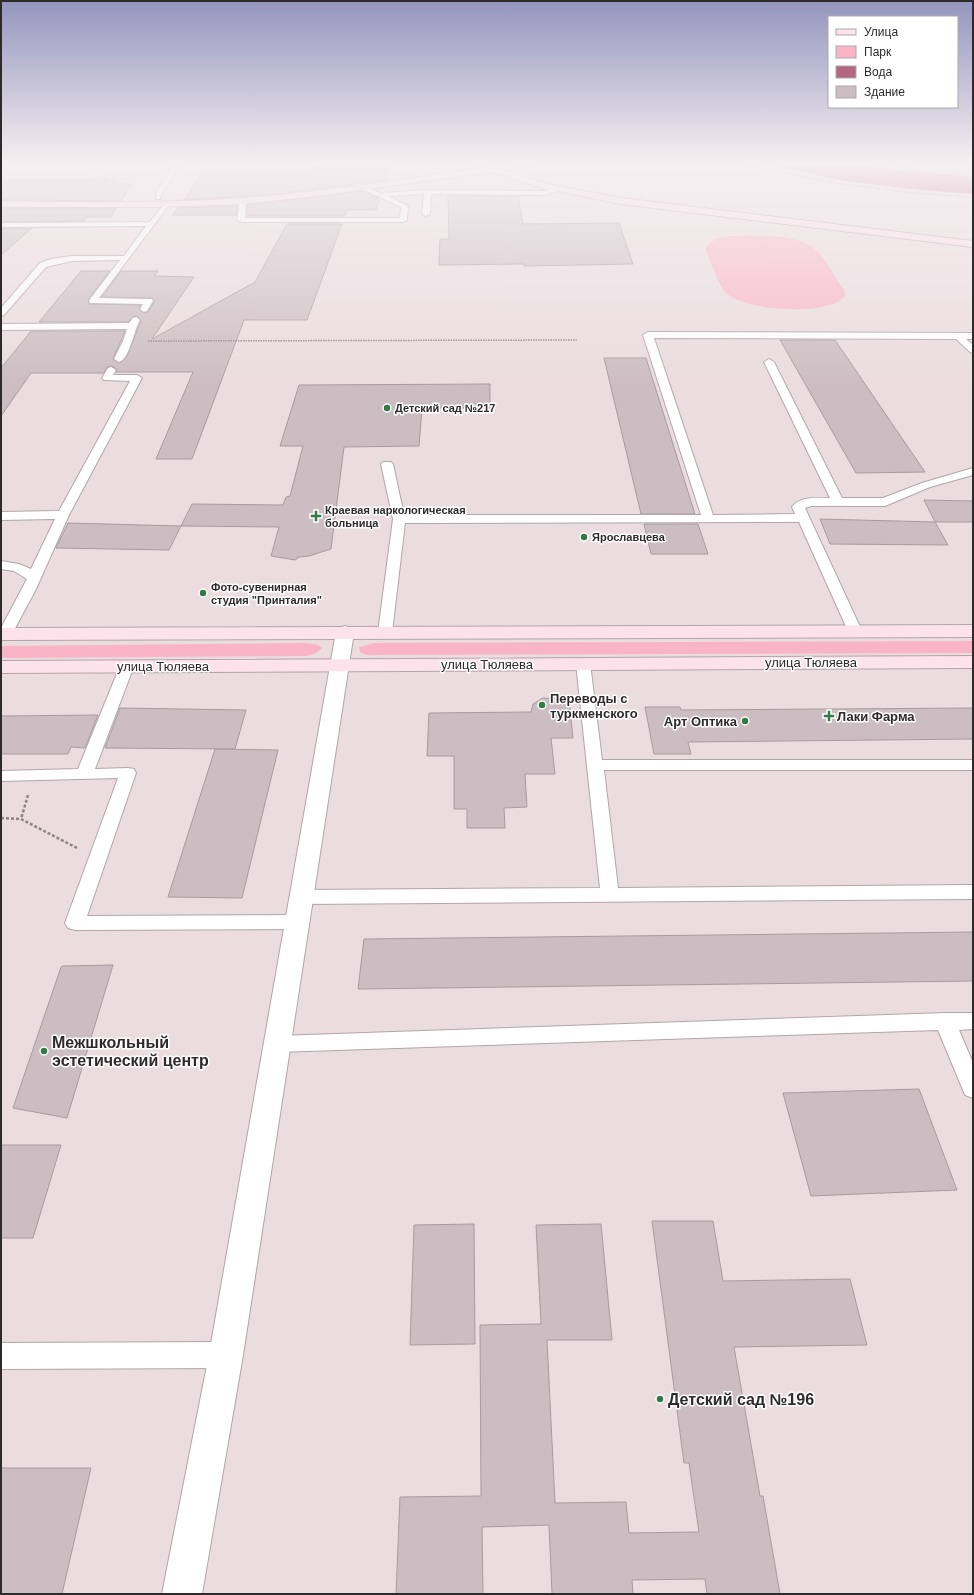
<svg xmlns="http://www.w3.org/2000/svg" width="974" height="1595" viewBox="0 0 974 1595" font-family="Arial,sans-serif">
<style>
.green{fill:#f9b4c8}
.water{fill:#b66680}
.building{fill:#cbbdc1;stroke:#a89b9e}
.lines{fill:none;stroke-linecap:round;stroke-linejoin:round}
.lane-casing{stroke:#b2a5a8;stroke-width:2}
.street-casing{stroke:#b2a5a8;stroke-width:2}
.secondary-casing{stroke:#b2a5a8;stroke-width:2}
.path-far2{stroke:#8d8385;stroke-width:1;stroke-dasharray:1.5 1;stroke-linecap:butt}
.path-far1{stroke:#8d8385;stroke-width:1.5;stroke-dasharray:1.5 1;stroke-linecap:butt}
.path{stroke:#8d8385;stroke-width:2.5;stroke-dasharray:3 2;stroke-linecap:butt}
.lane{fill:#fff;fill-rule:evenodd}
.street{fill:#fff;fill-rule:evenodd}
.secondary{fill:#fce2ea;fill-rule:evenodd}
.poi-dot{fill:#337a46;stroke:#fff;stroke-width:1.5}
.labels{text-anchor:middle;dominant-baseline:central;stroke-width:3;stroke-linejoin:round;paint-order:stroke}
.far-poi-label{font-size:11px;font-weight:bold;fill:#2e292a;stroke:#fff;text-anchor:start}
.street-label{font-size:13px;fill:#2e292a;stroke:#fff}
.poi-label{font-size:13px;font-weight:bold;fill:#2e292a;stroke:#fff;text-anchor:start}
.near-poi-label{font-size:16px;font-weight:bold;fill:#2e292a;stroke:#fff;text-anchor:start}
</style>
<rect width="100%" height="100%" fill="#eadcdf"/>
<!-- green -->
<path class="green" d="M455 172C381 183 306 193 231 198 215 199 185 204 171 200L276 193Z
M742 236C763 235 799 235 815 249 825 257 836 279 844 290L845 296C829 317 742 311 725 292 720 287 707 255 706 248 712 236 731 236 742 236Z
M973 641V653L366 655 360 652 359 647 375 643Z
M308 643 318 645 322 648 316 653 306 656 1 658V646Z"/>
<!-- water -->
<path class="water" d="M766 164H850L973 177V194L921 190 846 181Z"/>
<!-- building -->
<path class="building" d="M313 165H389L384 180 277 194 184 200 205 170H311Z
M1 180H118L114 184H132L121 201 1 200Z
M363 191 379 199 376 210H347L345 216H248L249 215H247V205Z
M448 196H518L523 224 619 223 633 264 524 266V264L439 265 440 239H449Z
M238 206 236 215H172L178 208Z
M1 208H116L111 217H87L84 221 1 222Z
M287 224H342L307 320H244L192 459H156L193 372H116L117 369 111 366 107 367 104 373H31L1 416V368L31 331H125L113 359 120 363 127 356 141 321 137 316 133 317 128 322H39L81 271H110L89 298V304L140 305 139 309 144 313 148 312 154 302 152 298 102 297 121 271H158L154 276 194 277 152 339 255 282Z
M1 228H32L1 255Z
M780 340H835L925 472 856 473Z
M604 358H646L695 514H641Z
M490 384V408H422L419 446 344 447 331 549 309 556 299 557 295 560 271 556 279 527 181 526 192 504 283 505 286 497 290 496 303 446H280L299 385Z
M924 500 973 501V522H935Z
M820 519 935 522 948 545 830 544Z
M68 523 181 526 169 550 56 548Z
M644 524H698L708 554H651Z
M543 698 569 699 573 738H551L555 774H525L527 807 504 808 505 828H467V809H454V756H427L429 713 531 712 533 704Z
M645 707H680L681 710 973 708V739L688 742 691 754H654Z
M120 708 246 710 235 749 105 748Z
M98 715 85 748 71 747 68 754H1V716Z
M215 749 278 750 242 898 168 897Z
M973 932V981L358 989 364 939Z
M113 965 67 1118 13 1108 61 967 63 966Z
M919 1089 957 1190 811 1196 783 1093Z
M1 1145H61L33 1238H1Z
M652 1221H713L723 1281 850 1279 867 1345 734 1347 760 1496H763L780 1594H707L705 1579 632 1580 633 1594H552L549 1525 482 1527 483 1594H396L400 1497 481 1496 480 1325 541 1324 536 1225 601 1224 612 1340H547L555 1503 626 1502 629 1533 699 1532 689 1463H684Z
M474 1224 475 1344 410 1345 414 1225Z
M1 1468H91L62 1594H1Z"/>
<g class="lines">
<!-- lane casing -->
<g class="lane-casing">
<path id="lane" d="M174 164H180L162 193 160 199H156V193Z
M362 187H366L380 193 428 190 545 191 558 187 561 189 545 195 431 194 430 214 426 216 422 214 424 194 388 196 408 206 407 220 403 222H241L237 220 240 201 243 199 246 201 245 218H400L401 207 362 189Z
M167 202 170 204 169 205 99 298 152 299 153 301 147 311 144 312 140 309 143 304 90 303 89 301 90 299 120 260 72 261 46 267 4 315 1 316V308L40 263 51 259 72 256H124L146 226 1 227V223L150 222 165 203Z
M136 317 140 320C134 329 130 359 119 362L114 359 123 341 127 329 1 330V324L129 323 133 318Z
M648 332 973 333V339H966L973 345V353L970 352 956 339 654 338 713 515 795 514 792 507C800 496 818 498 830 498L764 362 769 359 774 362 842 498H883L922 483 973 468V475L930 487 885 506H811L805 508 862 631 860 634 855 635 850 634 848 631 799 522 405 523 392 632 390 635 385 636 380 635 378 632 393 519 381 464 383 462H391L393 464 404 515H701L643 335Z
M111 367 116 370 113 375H137L142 378 69 515 36 589 12 634 10 637H1V628L27 579 14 571 1 569V561L19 564 31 569 55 519 1 520V512L59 511 130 381 104 380 102 378 108 368Z
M583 659 588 660 590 663 602 760H973V770H604L618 888 973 885V899L301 904 294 902 292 897 294 892 301 890 600 888 576 663 578 660Z
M127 662 132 663 134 666 95 769 128 768 134 769 136 773 87 916 296 915 303 917 306 922 303 927 296 929 75 930 68 928 65 923 118 778 1 781V771L78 769 120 666 122 663Z
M945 1013H973V1029L959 1030 973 1063V1098L965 1095 938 1030 277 1052 270 1050 266 1044 270 1038 277 1036Z
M226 1342 235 1346 239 1355 235 1364 226 1368 1 1369V1343Z"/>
</g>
<!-- street casing -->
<g class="street-casing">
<path id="street" d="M345 626 351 628 354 632 243 1355 202 1594H162L209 1355 336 632 339 628Z"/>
</g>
<!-- secondary casing -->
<g class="secondary-casing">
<path id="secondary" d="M512 164H539L535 166 503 170 547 184 621 198 973 241V247L621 204 542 188 493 172 316 196 243 204 153 207H1V201C81 202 162 204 243 198 333 192 423 175 512 164Z
M973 625V637L1 640V628Z
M973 656V668L1 673V661Z"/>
</g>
<!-- path-far2 -->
<path class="path-far2" d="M101 164 91 175 107 179 101 187
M741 164 828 182 912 193 973 197
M872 164 973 175"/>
<!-- path-far1 -->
<path class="path-far1" d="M148 341 577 340"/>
<!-- path -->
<path class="path" d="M28 795 21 819 77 848
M1 818 21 819"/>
<!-- lane -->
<use href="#lane" class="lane"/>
<!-- street -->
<use href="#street" class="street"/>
<!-- secondary -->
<use href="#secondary" class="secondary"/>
</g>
<!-- sky -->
<linearGradient id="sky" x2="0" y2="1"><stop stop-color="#9495be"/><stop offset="0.42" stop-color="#f6eff1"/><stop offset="1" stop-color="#f6eff1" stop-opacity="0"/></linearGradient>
<rect width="974" height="388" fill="url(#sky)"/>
<!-- markers -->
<g class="poi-dot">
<circle cx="387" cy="408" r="4"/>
<path d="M314 510h4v4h4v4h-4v4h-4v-4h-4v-4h4z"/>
<circle cx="584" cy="537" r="4"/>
<circle cx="203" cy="593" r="4"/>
<circle cx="542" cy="705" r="4"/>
<path d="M827 710h4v4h4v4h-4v4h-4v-4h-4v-4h4z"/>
<circle cx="745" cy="721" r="4"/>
<circle cx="44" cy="1051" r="4"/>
<circle cx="660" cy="1399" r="4"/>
</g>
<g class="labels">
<!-- far-poi labels -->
<g class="far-poi-label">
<text x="395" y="408">Детский сад №217</text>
<text x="325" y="510">Краевая наркологическая<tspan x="325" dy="13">больница</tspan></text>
<text x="592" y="537">Ярославцева</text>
<text x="211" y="587">Фото-сувенирная<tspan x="211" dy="13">студия "Принталия"</tspan></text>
</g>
<!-- street labels -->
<g class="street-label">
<text x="811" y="662">улица Тюляева</text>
<text x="487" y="664">улица Тюляева</text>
<text x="163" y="666">улица Тюляева</text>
</g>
<!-- poi labels -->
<g class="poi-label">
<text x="550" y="698">Переводы с<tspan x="550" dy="15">туркменского</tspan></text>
<text x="837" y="716">Лаки Фарма</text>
<text x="737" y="721" text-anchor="end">Арт Оптика</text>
</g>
<!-- near-poi labels -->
<g class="near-poi-label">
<text x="52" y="1042">Межшкольный<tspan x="52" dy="18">эстетический центр</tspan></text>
<text x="668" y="1399">Детский сад №196</text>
</g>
</g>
<!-- border -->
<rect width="974" height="1595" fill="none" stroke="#2e292a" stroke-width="4"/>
<!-- legend -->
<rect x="828" y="16" width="130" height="92" fill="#ffffff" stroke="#aba9aa"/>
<rect x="836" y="29" width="20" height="6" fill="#fce2ea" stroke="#aba9aa"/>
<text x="864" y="36" font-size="12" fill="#2e292a">Улица</text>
<rect x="836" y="46" width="20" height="12" fill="#f9b4c8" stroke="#aba9aa"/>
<text x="864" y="56" font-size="12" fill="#2e292a">Парк</text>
<rect x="836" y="66" width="20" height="12" fill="#b66680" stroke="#aba9aa"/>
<text x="864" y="76" font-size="12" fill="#2e292a">Вода</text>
<rect x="836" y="86" width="20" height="12" fill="#cbbdc1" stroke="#aba9aa"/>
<text x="864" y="96" font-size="12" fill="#2e292a">Здание</text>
</svg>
